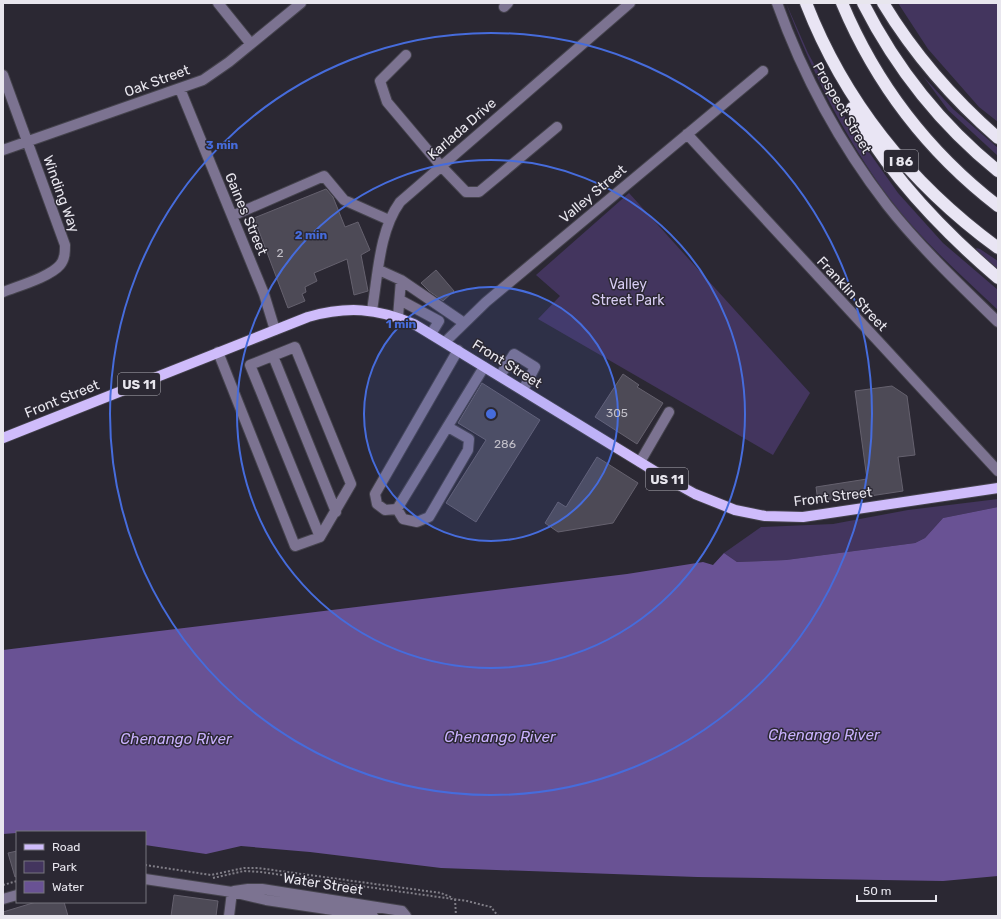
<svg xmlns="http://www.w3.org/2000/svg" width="1001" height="919" viewBox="0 0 1001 919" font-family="Rubik,sans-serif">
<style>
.green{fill:#43355e}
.water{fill:#695294}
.building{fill:#4d4a56;stroke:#65616e}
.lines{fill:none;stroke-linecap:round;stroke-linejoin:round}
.minor-casing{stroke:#45434d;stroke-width:12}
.major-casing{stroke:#45434d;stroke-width:12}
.highway-casing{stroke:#45434d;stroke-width:14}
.path{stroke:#807e87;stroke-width:2;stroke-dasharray:2 2;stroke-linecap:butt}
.minor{stroke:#7c7391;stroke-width:10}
.major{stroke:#cfbcfb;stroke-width:10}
.highway{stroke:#e9e5f4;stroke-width:12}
.ring{fill:none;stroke:#466cdc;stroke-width:2}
.labels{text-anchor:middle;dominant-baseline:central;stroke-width:3;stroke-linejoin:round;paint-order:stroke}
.number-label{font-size:12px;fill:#c1bfc8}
.shield{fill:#2b2833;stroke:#afadb6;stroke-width:1}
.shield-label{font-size:13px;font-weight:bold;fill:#e8e6ee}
.street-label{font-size:14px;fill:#e8e6ee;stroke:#2b2833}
.park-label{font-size:14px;fill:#d6cbf1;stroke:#2b2833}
.water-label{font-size:15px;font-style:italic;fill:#c9b1fd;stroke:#2b2833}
.centre{fill:#466cdc;stroke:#2b2833;stroke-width:2}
.ring-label{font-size:12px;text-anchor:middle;font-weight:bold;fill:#466cdc;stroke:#2b2833;stroke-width:3;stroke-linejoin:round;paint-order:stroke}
</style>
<rect width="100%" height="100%" fill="#2b2833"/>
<!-- green -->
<path class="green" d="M786 3 808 53 832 97 854 131 898 193 943 243 998 290V310C961 275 921 240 890 199 845 139 812 72 786 3Z
M898 3H998V122L979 107 928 49Z
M923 76 953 109 998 148V156L948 110Z
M629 193 810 393 773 455 538 319 560 296 536 275Z
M976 248 980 249 998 261V269L978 253Z
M998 499V507L943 518 925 538 915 543 786 560 737 562 724 553 761 527 833 524 908 510Z"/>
<!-- water -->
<path class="water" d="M998 507V876L943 881 697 877 441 868 310 852 241 846 206 854 145 845V832L44 831 3 834V650L627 574 703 562 713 565 724 553 737 562 786 560 915 543 925 538 943 518Z"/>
<!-- building -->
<path class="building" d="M326 189 333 197 345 227 358 222 370 250 361 255 368 291 354 295 347 259 314 273 317 281 305 287 306 292 302 294 305 301 288 308 254 218Z
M436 270 454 291 443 301 429 291 421 283Z
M623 374 639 385 637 387 663 403 637 444 595 417Z
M482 383 540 420 476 522 446 503 486 440 458 423Z
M892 386 907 396 915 455 898 457 903 491 870 496 869 493 818 501 816 487 867 479 855 391Z
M597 457 638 483 613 523 558 532 545 523 558 502 566 507Z
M17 851V876L15 877 8 853Z
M174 895 218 901 216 916H171Z
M36 902H64L68 916H3V912Z"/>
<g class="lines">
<!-- minor casing -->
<g class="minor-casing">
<path id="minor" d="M218 3 251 44
M777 3C803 76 840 144 887 205 920 247 960 285 998 322
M504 7 508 3
M406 55 380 81 387 102 441 166 466 192H479L557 127
M3 75 65 245C65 252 65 259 60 265 50 277 18 286 3 292
M180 89 264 294 275 330
M687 134 998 471
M3 150 203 80 229 62 301 3
M232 216 324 176 344 200 389 220
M379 270 401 280 464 323
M400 300 439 321 431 334
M372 310C378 275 379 231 400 202L630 3
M398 317 401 280
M445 342 486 302 763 71
M458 350 375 494 377 504 385 510 397 509 484 367
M218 352 295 546 320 537 351 484 295 347 250 365 320 537
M273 356 336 512
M500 376 514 354 535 367 523 390
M640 462 669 412
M397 509 403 519 417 522 429 517 468 450 469 439 448 427
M145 879 232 892 266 900 373 916
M234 891 248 889H262L402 911 406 916
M3 899 17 895
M229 916 232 892"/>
</g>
<!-- major casing -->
<g class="major-casing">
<path id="major" d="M3 438 308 317C347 306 377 308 414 324L661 475 695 494 735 510 765 516 803 517 998 488"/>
</g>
<!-- highway casing -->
<g class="highway-casing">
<path id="highway" d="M806 3C845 103 912 185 998 248
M842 3C876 84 928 152 998 206
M863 3C896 68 941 125 998 171
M883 3C914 54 953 99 998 138
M852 108C887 173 942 230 998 278"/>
</g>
<!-- path -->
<path class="path" d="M145 865 211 875 244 868H258L441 893 453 898
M213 878 244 871 261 872 467 901 491 907 498 916
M3 885 17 881
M455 899 456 916"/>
<!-- minor -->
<use href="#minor" class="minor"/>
<!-- major -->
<use href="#major" class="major"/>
<!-- highway -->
<use href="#highway" class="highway"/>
</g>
<!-- distance rings -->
<circle cx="491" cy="414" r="127" fill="#466cdc" fill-opacity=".12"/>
<g class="ring">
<circle cx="491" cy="414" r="127"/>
<circle cx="491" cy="414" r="254"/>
<circle cx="491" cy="414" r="381"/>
</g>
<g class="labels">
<!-- number labels -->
<g class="number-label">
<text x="280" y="253">2</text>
<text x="617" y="413">305</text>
<text x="505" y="444">286</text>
</g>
<!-- shield labels -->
<g class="shield">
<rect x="884" y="150" width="34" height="22" rx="3"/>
<rect x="118" y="373" width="42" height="22" rx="3"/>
<rect x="646" y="468" width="42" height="22" rx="3"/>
</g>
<g class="shield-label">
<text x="901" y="161">I 86</text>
<text x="139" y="384">US 11</text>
<text x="667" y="479">US 11</text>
</g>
<!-- street labels -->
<g class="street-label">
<text transform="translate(157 81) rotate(-20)">Oak Street</text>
<text transform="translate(842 108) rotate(60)">Prospect Street</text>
<text transform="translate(462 129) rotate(-41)">Karlada Drive</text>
<text transform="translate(61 194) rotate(70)">Winding Way</text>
<text transform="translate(593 194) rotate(-40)">Valley Street</text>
<text transform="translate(246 214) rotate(67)">Gaines Street</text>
<text transform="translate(852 294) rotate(47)">Franklin Street</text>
<text transform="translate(507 364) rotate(32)">Front Street</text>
<text transform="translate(62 399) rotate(-22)">Front Street</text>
<text transform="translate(833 497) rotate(-7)">Front Street</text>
<text transform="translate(323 884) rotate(9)">Water Street</text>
</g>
<!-- park labels -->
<g class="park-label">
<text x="628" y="284">Valley<tspan x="628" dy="16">Street Park</tspan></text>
</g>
<!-- water labels -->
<g class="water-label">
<text x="824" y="735">Chenango River</text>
<text x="500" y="737">Chenango River</text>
<text x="176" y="739">Chenango River</text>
</g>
</g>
<circle cx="491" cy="414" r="6" class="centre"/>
<g class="ring-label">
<text x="222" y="149">3 min</text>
<text x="311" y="239">2 min</text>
<text x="401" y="328">1 min</text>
</g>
<!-- border -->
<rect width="1001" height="919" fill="none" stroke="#e8e6ee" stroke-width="8"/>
<!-- legend -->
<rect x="16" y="831" width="130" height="72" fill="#2b2833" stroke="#77747e"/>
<rect x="24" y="844" width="20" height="6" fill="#cfbcfb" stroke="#77747e"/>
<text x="52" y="851" font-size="12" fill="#e8e6ee">Road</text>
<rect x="24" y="861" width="20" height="12" fill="#43355e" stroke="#77747e"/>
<text x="52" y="871" font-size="12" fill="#e8e6ee">Park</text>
<rect x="24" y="881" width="20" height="12" fill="#695294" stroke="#77747e"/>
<text x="52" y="891" font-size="12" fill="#e8e6ee">Water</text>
<!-- scale -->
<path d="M857 895v6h79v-6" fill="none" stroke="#e8e6ee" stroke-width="2"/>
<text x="863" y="895" font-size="12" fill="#e8e6ee" stroke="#2b2833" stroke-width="3" paint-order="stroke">50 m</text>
</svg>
